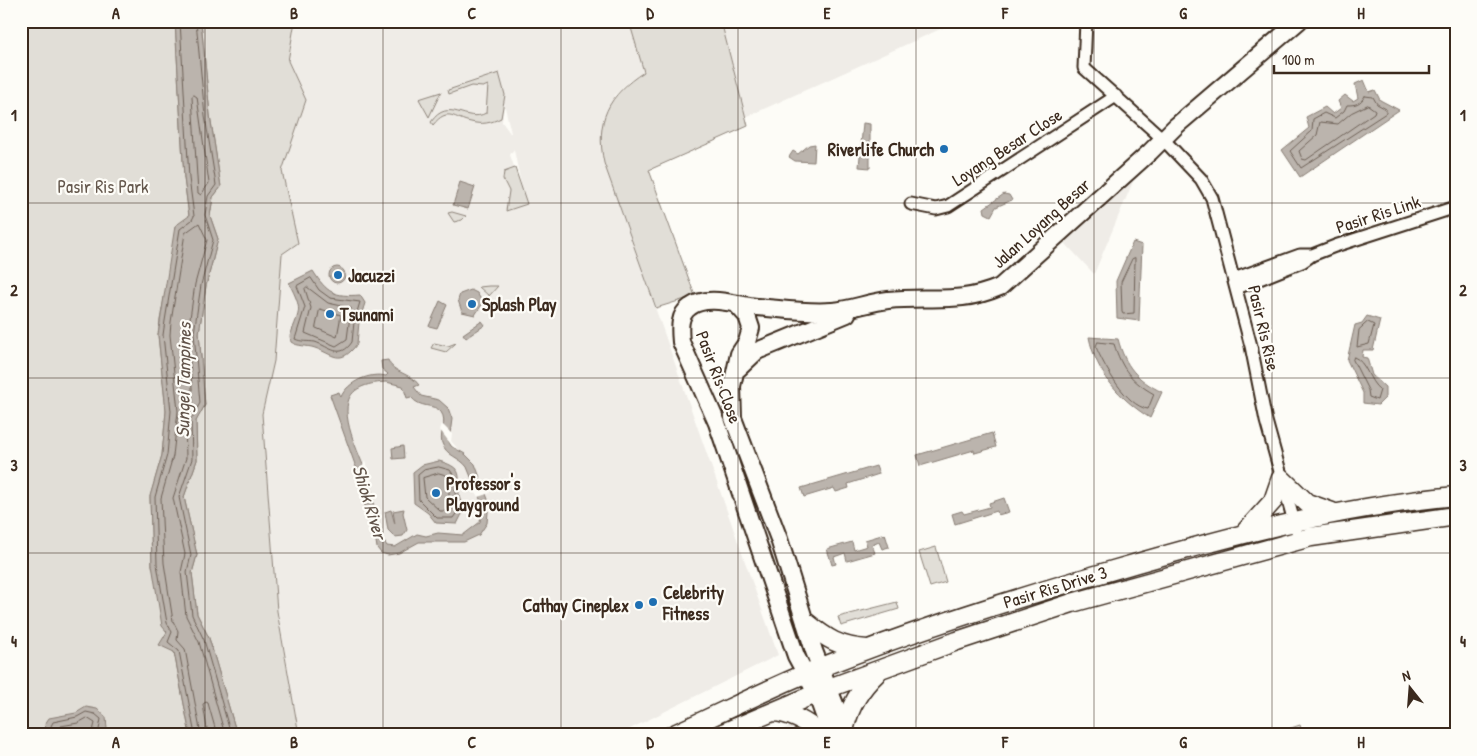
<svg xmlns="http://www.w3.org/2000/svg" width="1477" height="756" viewBox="0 0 1477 756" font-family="'Patrick Hand',sans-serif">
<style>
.built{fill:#efece7;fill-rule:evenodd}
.green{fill:#e1ded7;stroke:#8e847a}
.water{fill:#bbb4ad;stroke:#887d74;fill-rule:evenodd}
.pier{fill:#fdfcf7}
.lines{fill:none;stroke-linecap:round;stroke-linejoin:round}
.shore{stroke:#6e6157;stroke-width:1}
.street-casing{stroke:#3b2a1e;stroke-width:15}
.secondary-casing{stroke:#3b2a1e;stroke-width:20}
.primary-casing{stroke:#3b2a1e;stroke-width:21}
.street{stroke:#fdfcf7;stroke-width:11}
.secondary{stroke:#fdfcf7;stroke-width:16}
.primary{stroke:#fdfcf7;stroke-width:18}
.grid{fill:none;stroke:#3b2a1e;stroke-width:1;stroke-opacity:0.55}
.poi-dot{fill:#1f6fb2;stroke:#fdfcf7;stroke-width:2}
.labels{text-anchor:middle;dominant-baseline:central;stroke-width:4.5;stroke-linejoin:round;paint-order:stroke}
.street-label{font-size:18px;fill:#3b2a1e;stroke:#fdfcf7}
.poi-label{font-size:18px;font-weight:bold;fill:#3b2a1e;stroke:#fdfcf7;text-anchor:start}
.park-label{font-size:18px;fill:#64574c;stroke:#fdfcf7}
.water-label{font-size:19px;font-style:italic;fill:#615349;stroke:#fdfcf7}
.neatline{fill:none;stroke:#3b2a1e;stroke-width:2}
.grid-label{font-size:16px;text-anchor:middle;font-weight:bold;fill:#3b2a1e}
</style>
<rect width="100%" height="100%" fill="#fdfcf7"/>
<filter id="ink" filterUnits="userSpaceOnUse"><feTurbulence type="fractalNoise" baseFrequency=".02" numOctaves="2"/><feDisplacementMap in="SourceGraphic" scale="10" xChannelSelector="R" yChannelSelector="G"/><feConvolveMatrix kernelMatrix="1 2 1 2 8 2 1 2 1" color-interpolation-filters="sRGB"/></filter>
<g filter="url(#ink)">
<!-- built -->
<path class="built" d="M295 21H629L645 72 627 83 615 95 601 138 604 163 778 655 618 735H299L277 607 262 414 274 361 282 253 298 243 282 171 306 100 288 61ZM504 103 511 133H510L502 122ZM514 149V150L522 189 510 155Z
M721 21H958L746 117Z
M1135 177 1132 184 1094 274 1064 242Z
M805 719 811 735H771Z"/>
<!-- green -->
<path class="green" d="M21 21H175L184 178 189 216 168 277 160 320 158 335 166 411 162 455 150 497 152 565 174 652 190 735H21Z
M201 21H295L288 61 306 100 282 171 298 243 282 254 274 361 262 414 277 611 299 735H237L209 638 197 614 192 573 197 555 184 497 197 460 196 421 205 405 199 333 206 286 218 239 210 216 213 197 221 187 210 115Z
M629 21H721L748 126 649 170 695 296 656 308 604 163C595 121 608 95 644 72Z
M499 73 505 95 501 118C491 123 482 125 471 122 454 119 448 106 433 125L431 122C449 96 466 124 486 113L488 85 483 87 471 86 449 94 448 90Z
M441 92 429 117 419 99Z
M515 168 527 204 506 211 509 191 503 179 504 172Z
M452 212 466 216 462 220 454 222 448 213Z
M489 286H498L489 296 479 287Z
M434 343 448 346 456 343 446 352 431 348Z
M936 547 946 582 930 587 919 552Z
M897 602 899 609 841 626 838 617Z
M1300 725 1303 735H1270Z"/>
<!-- water -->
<path class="water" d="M175 21H201L210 115 221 187 213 197 210 216 218 239 206 286 199 333 205 405 196 421 197 460 184 497 197 555 192 573 197 614 209 638 237 735H190L174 652 159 645 167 632 162 626 152 565 150 496 162 455 166 411 158 335 175 226 189 216 184 178Z
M1364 80 1369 92 1375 90 1380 100 1399 110 1300 177 1282 150 1309 128 1306 117 1325 107 1333 114 1341 108 1338 101 1345 95 1353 101 1358 98 1355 84Z
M863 123 870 124V168L859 167Z
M815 144 814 162 795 161 789 157 793 151 798 154 809 145Z
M460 182 475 187 468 209 453 205Z
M1004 194 1009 195 1012 200 996 207 991 216 985 213 984 208Z
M1133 242 1142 245 1139 321 1117 318 1116 281Z
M329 275a8 8 0 1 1 16 0a8 8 0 1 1-16 0Z
M313 271C327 293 334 297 360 295L365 303 359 322 357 344C340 367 333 354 315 348 307 345 298 347 291 342L290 336C300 309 303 311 289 283Z
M471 290 477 293 483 303 475 315 462 312 458 300 460 294Z
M440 301 447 305 437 328 429 326Z
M1367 316 1380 320 1373 350H1363L1362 357 1367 358 1372 375 1385 387V398L1378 405 1363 403V393L1347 360 1355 325 1362 323Z
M482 321 485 325 466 338 463 334Z
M1089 337 1118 339C1125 366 1137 380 1162 392L1150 418C1120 399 1096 373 1089 337Z
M388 360C392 373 411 373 419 385L414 387 421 396 439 400 448 408 452 419 449 442 451 446 465 454 475 464 489 502 487 523 479 535 464 542H419L399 553 388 555 381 553 377 548 375 535 366 514 362 484 330 395 339 392 341 397C347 382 370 372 386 376L388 374 382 369 381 361ZM386 382 403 386 407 398 411 397C420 409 434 403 441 412 448 422 439 432 442 443 446 456 460 457 467 467L482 504 480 522 463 535 438 533 426 536 417 534 395 547 387 546C374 529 375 506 371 487 365 464 342 426 348 402 352 386 371 383 386 382Z
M992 433 996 447 975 453 974 450 920 466 917 455Z
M403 446 404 458 393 459 392 448Z
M439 461C469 469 455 479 460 500L470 509 462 514 457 524 436 523 428 513 414 503 413 472 422 465Z
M876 466 879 474 848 484 849 488 836 492 834 488 804 497 801 488Z
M1004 498 1009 512 998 515 997 511 955 524 952 514 962 511 964 514 990 507 989 503Z
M404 509 403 513 407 530 403 536 395 537 388 530 385 512 391 510 395 524 393 511Z
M885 534 889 547 882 549 879 542 872 545 875 553 847 561 845 553 834 557 836 564 832 565 827 549 852 542 854 550 867 546 865 540Z
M86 707 97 709 106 717 107 729 102 735H52L46 729 45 724 49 718 76 713Z"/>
<!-- pier -->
<path class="pier" d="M442 424 452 434 451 441 459 450 453 447 440 430Z
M365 461 368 472 373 484 363 477 362 468Z
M485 483 490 493 478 497 473 487Z"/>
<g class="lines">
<!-- shore -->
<path class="shore" d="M180 21 189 178 194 216 192 220 180 229 165 321 163 335 171 411 167 455 155 497 157 564 167 623 172 632 168 642 179 651 195 735
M196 21 205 116 216 185 208 196 205 215 213 240 201 285 194 333 200 403 191 420 192 459 179 497 191 555 187 572 192 615 204 640 231 735
M194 95 197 97 209 183 201 195 198 193 192 97Z
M1365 96 1373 97 1377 104 1386 109V113L1301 168 1290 151 1312 131 1313 119 1324 113 1335 118 1344 111 1347 105C1356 105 1360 104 1365 96Z
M1368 105 1375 110 1374 113 1306 160 1302 159 1299 151 1317 135 1320 122 1338 124 1351 113Z
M1135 258 1134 313 1123 314 1122 312 1121 282 1132 259Z
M311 278 319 290 330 298 360 302 354 322 352 342C340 360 330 347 315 342 308 341 301 342 295 339L305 307 297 286Z
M307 287 328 303 351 308 347 339 336 346 305 333 311 308 305 289Z
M320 309 341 315 337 337 316 328Z
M1368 322 1374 325 1369 344 1357 347 1359 330Z
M1098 342 1114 344C1122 369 1131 381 1154 394L1148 409C1126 406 1104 366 1096 347Z
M1354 357C1367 362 1368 381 1380 390L1377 400 1369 397 1368 390 1353 360Z
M439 467 450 470C460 481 450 493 460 508L453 518H437L419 500 418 475 424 470Z
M439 473 446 475C452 484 446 498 452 508L450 511H440L425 497 423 478Z
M55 735 51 726 53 722 77 717 86 712 95 714 101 719 98 735
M61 735V726L78 723 87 718 95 723 92 735
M201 735 185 649 177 640 178 631 173 621 164 563 161 498 173 456 178 411 170 335 171 322 185 233 199 223 207 240 195 284 188 332 193 402 185 419 186 458 173 498 185 554 181 572 186 616 199 642 225 735
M208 735 203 704 206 702 208 703 217 735"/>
<!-- street casing -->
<g class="street-casing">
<path id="street" d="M1086 21 1084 68 1163 139 1201 179 1212 198 1251 346 1266 421 1296 529
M911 204 936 209 948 206 1116 96
M1234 279 1300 255H1312
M1237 288 1302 262 1312 255 1335 246 1456 207"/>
</g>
<!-- secondary casing -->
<g class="secondary-casing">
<path id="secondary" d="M737 305 747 316 751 328 747 342 739 354 732 386 733 418 779 539 814 651 847 735
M738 369 757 351 847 314
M831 735 816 693 796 656 717 423 681 342C680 330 678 315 690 307 707 294 737 305 757 307 782 309 807 313 832 311 851 310 869 302 888 300 930 295 958 305 1000 287L1150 152 1176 126 1299 21"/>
</g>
<!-- primary casing -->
<g class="primary-casing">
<path id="primary" d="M1245 532 1273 501 1281 478 1307 503 1332 512
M806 622C827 639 839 647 867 649
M773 712C792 713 807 722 822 735
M845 727C850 705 861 688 877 673
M672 735C717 715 761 692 807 673 907 632 1009 600 1113 570 1227 537 1337 507 1456 496
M718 735 829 688 957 641 1072 603 1311 537 1456 516"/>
</g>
<!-- street -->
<use href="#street" class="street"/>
<!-- secondary -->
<use href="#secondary" class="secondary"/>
<!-- primary -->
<use href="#primary" class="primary"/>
</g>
</g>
<!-- grid -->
<path class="grid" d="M205 21V735M383 21V735M561 21V735M738 21V735M916 21V735M1094 21V735M1272 21V735M21 203H1456M21 378H1456M21 553H1456"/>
<!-- markers -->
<g class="poi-dot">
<circle cx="944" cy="149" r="5"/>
<circle cx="338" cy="275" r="5"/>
<circle cx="472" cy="304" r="5"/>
<circle cx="330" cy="314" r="5"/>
<circle cx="436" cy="493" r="5"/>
<circle cx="653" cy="602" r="5"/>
<circle cx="639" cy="605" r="5"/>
</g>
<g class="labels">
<!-- street labels -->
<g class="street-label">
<text transform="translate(1007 147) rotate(-33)">Loyang Besar Close</text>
<text transform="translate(1378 214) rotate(-18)">Pasir Ris Link</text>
<text transform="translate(1041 223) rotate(-42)">Jalan Loyang Besar</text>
<text transform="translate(1264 328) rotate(77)">Pasir Ris Rise</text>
<text transform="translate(719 377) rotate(69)">Pasir Ris Close</text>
<text transform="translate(1055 587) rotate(-17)">Pasir Ris Drive 3</text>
</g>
<!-- poi labels -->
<g class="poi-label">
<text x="934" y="149" text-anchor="end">Riverlife Church</text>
<text x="348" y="275">Jacuzzi</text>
<text x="482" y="304">Splash Play</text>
<text x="340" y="314">Tsunami</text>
<text x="446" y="483">Professor's<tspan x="446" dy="21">Playground</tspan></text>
<text x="663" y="592">Celebrity<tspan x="663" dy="21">Fitness</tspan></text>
<text x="629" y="605" text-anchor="end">Cathay Cineplex</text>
</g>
<!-- park labels -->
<g class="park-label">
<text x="103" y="186">Pasir Ris Park</text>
</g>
<!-- water labels -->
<g class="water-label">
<text transform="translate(183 380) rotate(-89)">Sungei Tampines</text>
<text transform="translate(370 502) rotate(73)">Shiok River</text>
</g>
</g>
<!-- margin -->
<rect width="1477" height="756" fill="none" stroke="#fdfcf7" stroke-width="55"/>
<!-- north arrow -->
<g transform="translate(1410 688) rotate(343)" stroke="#fdfcf7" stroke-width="4" paint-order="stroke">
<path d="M0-4L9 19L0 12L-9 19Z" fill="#3b2a1e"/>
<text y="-8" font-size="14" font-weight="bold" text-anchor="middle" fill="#3b2a1e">N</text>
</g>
<!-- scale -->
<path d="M1274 65v8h155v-8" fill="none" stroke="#3b2a1e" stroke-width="2.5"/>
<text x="1282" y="65" font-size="15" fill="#3b2a1e" stroke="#fdfcf7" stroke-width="4" paint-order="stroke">100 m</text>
<rect x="28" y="28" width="1422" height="700" class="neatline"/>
<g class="grid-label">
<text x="116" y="19">A</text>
<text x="294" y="19">B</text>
<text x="472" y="19">C</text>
<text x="650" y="19">D</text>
<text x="827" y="19">E</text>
<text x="1005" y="19">F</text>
<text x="1183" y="19">G</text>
<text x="1361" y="19">H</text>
<text x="14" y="121">1</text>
<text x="1463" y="121">1</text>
<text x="14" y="296">2</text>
<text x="1463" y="296">2</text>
<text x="14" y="471">3</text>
<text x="1463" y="471">3</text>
<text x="14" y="647">4</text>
<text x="1463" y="647">4</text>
<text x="116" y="748">A</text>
<text x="294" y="748">B</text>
<text x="472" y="748">C</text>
<text x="650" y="748">D</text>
<text x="827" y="748">E</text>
<text x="1005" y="748">F</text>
<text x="1183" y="748">G</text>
<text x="1361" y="748">H</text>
</g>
</svg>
